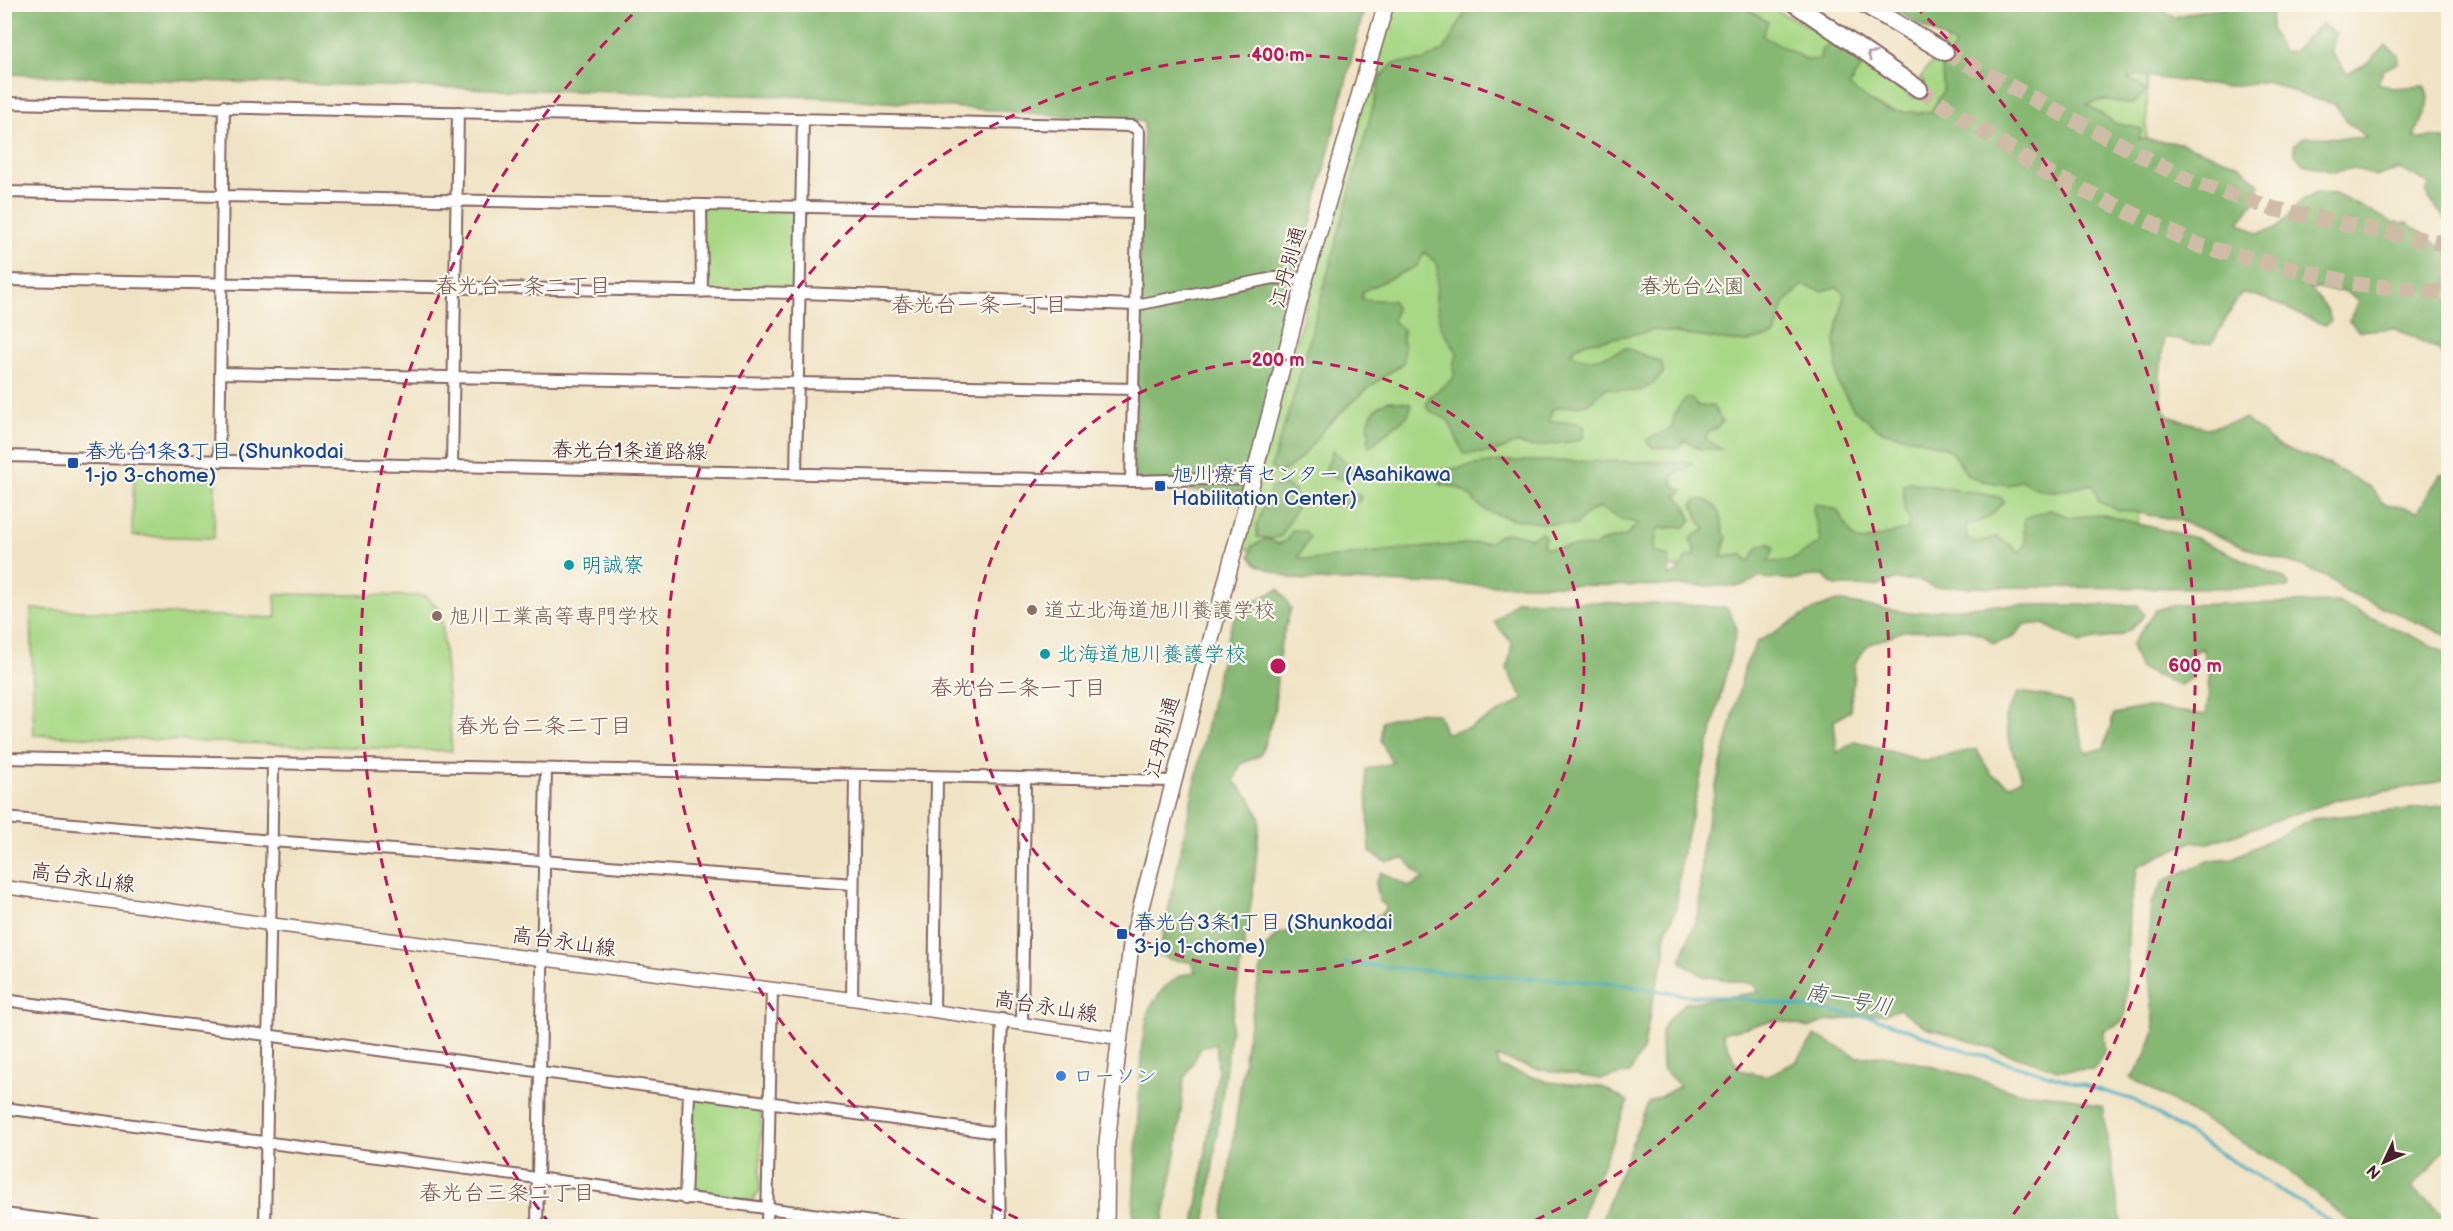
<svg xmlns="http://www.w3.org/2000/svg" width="2453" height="1231" viewBox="0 0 2453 1231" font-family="'Balsamiq Sans','Klee One',sans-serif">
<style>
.green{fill:#a8d886;stroke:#797c58;stroke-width:1.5}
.forest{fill:#86b873;stroke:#686c4f;stroke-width:1.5}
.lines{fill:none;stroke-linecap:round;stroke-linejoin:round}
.stream{stroke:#41abc0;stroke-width:3}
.trunk-tunnel{stroke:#cfbca6;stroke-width:16;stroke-dasharray:16 8;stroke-linecap:butt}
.minor-casing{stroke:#846461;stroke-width:14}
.tertiary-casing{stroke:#846461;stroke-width:15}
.primary-casing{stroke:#846461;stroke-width:18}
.trunk-casing{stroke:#846461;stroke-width:20}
.minor{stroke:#fff;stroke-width:10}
.tertiary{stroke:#fff;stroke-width:12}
.primary{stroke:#fff;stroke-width:15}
.trunk{stroke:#fff;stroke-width:16}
.oneway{stroke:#ae9aa0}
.ring{fill:none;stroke:#c2185b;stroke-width:3;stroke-dasharray:10 8}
.transit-dot{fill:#1a4fb4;stroke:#fbf7ec;stroke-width:2}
.culture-dot{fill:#0f9aa8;stroke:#fbf7ec;stroke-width:2}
.education-dot{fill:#8d6e63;stroke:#fbf7ec;stroke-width:2}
.shop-dot{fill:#3f7fe0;stroke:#fbf7ec;stroke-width:2}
.labels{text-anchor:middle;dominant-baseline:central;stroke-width:4.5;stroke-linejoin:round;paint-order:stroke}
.street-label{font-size:21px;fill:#4a1f2b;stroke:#fbf7ec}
.park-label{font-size:21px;fill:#665646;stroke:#fbf7ec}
.transit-label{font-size:21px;fill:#164399;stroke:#fbf7ec;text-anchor:start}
.culture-label{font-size:21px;fill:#0d838f;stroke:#fbf7ec;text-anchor:start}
.education-label{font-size:21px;fill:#785e54;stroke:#fbf7ec;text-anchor:start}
.shop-label{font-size:21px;fill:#366cbe;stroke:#fbf7ec;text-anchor:start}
.neighbourhood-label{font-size:22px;fill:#7d5251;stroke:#fbf7ec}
.water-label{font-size:22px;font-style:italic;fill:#465767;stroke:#fbf7ec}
.centre{fill:#c2185b;stroke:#fbf7ec;stroke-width:3}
.ring-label{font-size:18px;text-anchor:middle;font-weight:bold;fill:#c2185b;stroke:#fbf7ec;stroke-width:4.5;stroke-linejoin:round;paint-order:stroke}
</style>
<rect width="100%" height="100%" fill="#fbf7ec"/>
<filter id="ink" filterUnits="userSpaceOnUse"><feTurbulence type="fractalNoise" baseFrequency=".0167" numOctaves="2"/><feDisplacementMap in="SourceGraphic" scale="12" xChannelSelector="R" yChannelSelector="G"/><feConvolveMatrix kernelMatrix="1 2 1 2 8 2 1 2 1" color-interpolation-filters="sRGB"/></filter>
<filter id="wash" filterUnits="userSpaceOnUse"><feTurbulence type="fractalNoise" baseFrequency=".008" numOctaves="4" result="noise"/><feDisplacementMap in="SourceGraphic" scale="24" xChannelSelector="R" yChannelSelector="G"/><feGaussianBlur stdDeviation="1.35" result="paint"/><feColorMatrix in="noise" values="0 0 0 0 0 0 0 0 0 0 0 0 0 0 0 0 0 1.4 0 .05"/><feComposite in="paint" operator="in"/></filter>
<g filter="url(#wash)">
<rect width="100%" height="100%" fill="#f0e3c5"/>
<!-- green -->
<path class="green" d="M1390 5H1763L1819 31 1914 99 1925 82 1920 78 1954 33 2148 52 2137 571 1307 564 1239 547Z
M701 205 801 207 800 293 702 292Z
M134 474 215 477 214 538 132 536Z
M275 594 425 596 441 610 452 751 34 735 31 609 276 618Z
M694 1098 761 1108 760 1191 752 1201 689 1195Z"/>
<!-- forest -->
<path class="forest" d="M2164 4 2165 11 2174 17C2207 8 2238 4 2272 5L2271 29 2282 52H2292L2321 24 2336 34 2331 52 2347 73 2364 65 2386 46 2398 54V63L2383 70 2378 83 2392 88 2424 86C2436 110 2419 116 2414 138L2431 137 2448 140V223L2426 194 2429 183 2399 169 2376 177 2355 168 2333 172 2304 164 2295 155 2294 145 2304 137 2367 138 2349 124 2335 104 2303 96 2267 81 2225 87 2136 75 2128 78 2141 85 2145 92C2128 113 2126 101 2106 100 2100 100 2093 103 2087 104L2114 123 2142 129 2139 139 2181 143 2240 165 2259 184V195L2239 223 2258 233 2277 228 2302 200 2315 193 2335 194 2392 222 2407 223 2448 252V363L2439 350 2394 328 2359 331 2349 321 2358 301 2347 292 2310 288 2327 309 2331 321 2325 325C2295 316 2272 296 2241 293L2212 343 2196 344 2164 337C2162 364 2154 391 2168 416L2206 428 2245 419 2278 446 2326 463 2370 487 2383 503 2418 511 2440 475 2448 474V636L2341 589 2332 579 2302 566 2260 553 2178 520 2116 509 2099 502 2092 484C2065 490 2045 498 2021 480L2009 485 1982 481 1967 475 1951 450 1923 441 1881 431 1854 410 1838 384 1835 340 1844 294 1837 287 1822 291 1803 285 1784 304 1775 335 1747 342 1720 340 1657 330 1581 344 1570 353C1591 365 1605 356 1626 348L1661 362 1664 372C1643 396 1636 393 1607 388L1587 404 1552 409 1549 421 1580 423 1585 428 1582 440 1531 447 1517 443 1495 452 1464 454 1448 420 1430 411 1426 406 1429 397 1454 378V361L1458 354 1441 328 1436 300 1438 265 1425 252 1417 266 1363 291 1361 299 1393 301 1396 309 1393 321 1403 330 1404 363C1377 380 1350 402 1328 425 1311 443 1301 464 1278 474L1271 467 1296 389 1381 77 1394 63 1422 61 1444 50 1469 5H1741L1768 22 1762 36 1808 60 1820 59 1821 51 1828 44 1841 47 1862 66 1849 86C1884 113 1887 113 1931 112L1943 91 1942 66 1947 62 1955 45 1886 5Z
M5 5H1365L1244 492 1132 489 1144 122 822 97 257 83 5 74Z
M1689 397 1699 406H1713L1722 422 1715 429 1707 433 1706 439 1721 449H1699L1685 440 1679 448H1653L1646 440 1672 428C1674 413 1677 405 1689 397Z
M1388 401 1410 403 1411 407 1408 415 1369 447 1368 439 1370 436C1364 420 1374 407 1388 401Z
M1333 450 1359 474C1344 480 1337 482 1325 471Z
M1501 461 1692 462 1689 468 1673 475 1672 482 1677 489 1683 490 1677 496 1686 506 1691 520 1685 527 1658 528 1653 551 1669 556V576L1677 572 1687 557 1696 555 1690 538 1706 529 1700 522 1693 504 1695 501C1714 494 1723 517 1723 533L1727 537 1721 557 1743 555 1746 558 1745 561 1751 560C1756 549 1757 543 1770 544L1774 548 1768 562 1791 561 1821 542 1813 510 1815 504 1837 510 1854 538 1861 542 1907 529 1910 521 1904 509V485L1909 482 2000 497 2004 501C1988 519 1989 519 1966 526L1967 540 1976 542 1997 537 2012 546 2019 553 2025 545 2024 518 2050 510 2070 517 2104 515 2195 538 2284 578 2289 585 2288 588 1933 587 1919 580H1892L1880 586H1836L1829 582 1824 575 1804 577 1798 580 1759 578 1740 586 1480 585 1311 580 1293 579 1257 565 1250 556 1252 546 1267 539 1279 544 1288 540 1292 530 1305 531 1310 537 1298 557 1310 560 1393 550 1490 542C1502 530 1514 532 1530 538L1541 533 1545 537 1543 544 1546 548 1596 546 1601 542 1626 536 1638 523 1621 520 1600 507 1587 513 1576 525C1547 523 1520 523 1492 513 1467 503 1475 487 1441 485L1438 477 1445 470Z
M1282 484 1295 491 1297 507 1281 536 1271 539 1257 537V524L1271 488Z
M1352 493 1359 495 1361 498 1358 502 1335 506 1332 501Z
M1279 589 1291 608 1281 642 1277 673 1275 709 1261 755 1241 764 1234 781 1250 798 1260 818 1253 890 1233 1012 1205 1226H1194L1218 1071 1216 1043 1201 1048 1184 1079 1177 1148 1162 1226H1132L1142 1044 1149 1009 1163 989 1179 976 1195 972 1191 962 1172 960 1159 955 1215 686 1232 622 1250 603Z
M1517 600 1692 605 1727 608 1737 628 1681 858 1676 910 1665 933V955L1651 1007 1644 1047 1630 1073 1601 1079 1538 1069 1496 1057 1500 1067 1549 1082 1603 1087 1628 1102 1578 1226H1222L1246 1044 1265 948 1277 934 1315 926 1357 925 1380 915 1387 907 1379 901 1376 882 1381 872 1409 887 1423 879 1405 859 1386 862 1370 852 1366 769 1392 763 1381 741 1382 722C1401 715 1419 709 1439 715L1445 733 1470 728 1524 699 1507 670 1512 643 1494 622Z
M1837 601 1910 613 1989 605H2138L2144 615C2138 622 2131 631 2122 634 2110 640 2093 637 2080 643L2043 624H2025L2014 637 1994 644 1983 635 1967 629 1903 631 1868 645 1855 663 1850 711 1834 721 1837 753 1855 741 1923 761 1976 749 1991 774 2010 785 2022 778 2011 746 2005 717 2018 692 2052 697 2071 704 2086 753 2104 748 2114 714 2147 707 2206 715C2210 691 2210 671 2202 648L2192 653V677L2179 686 2139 668 2131 645 2156 610 2175 605 2338 602 2448 653V780L2336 800 2206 844 2193 841 2138 866 2129 910 2125 1014 2122 1022 2104 1031 2105 1050 2095 1069 2058 1070 1926 1027 1899 1009 1888 1013 1823 1022 1809 1028 1777 1020 1722 1033 1739 1070 1767 1076 1797 1061 1815 1035 1857 1057 1890 1056 1965 1075 2017 1092 2070 1097 2102 1107 2122 1226H1599L1648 1103 1680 1086 1662 1068 1661 1031 1668 1020 1685 1003 1759 992 1754 984 1703 976 1680 961 1699 912 1702 844 1745 666 1757 642 1815 609Z
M2448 805V1144L2429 1170 2411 1187 2448 1219V1226H2355L2280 1164 2131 1078 2145 1058 2155 1031 2147 959 2151 904 2164 881 2210 860 2233 858 2312 819Z"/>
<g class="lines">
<!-- stream -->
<path class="stream" d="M1344 963 1450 973 1612 983 1692 996 1729 997 1875 1018 1967 1051 2134 1100 2338 1226"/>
</g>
</g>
<g filter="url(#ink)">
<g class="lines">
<!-- trunk-tunnel -->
<path class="trunk-tunnel" d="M1945 52 2188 180 2274 209 2435 242 2448 243
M1919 89 2047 173 2200 246 2359 285 2448 293"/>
<!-- minor casing -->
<g class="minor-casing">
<path id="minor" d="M4 103 1133 126 1139 132 1131 481
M4 192 1138 213
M701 205 702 292
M4 280 800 293 1136 305 1274 278 1305 280
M220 373 1135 389
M4 456 1131 481 1252 478
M219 461 224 106
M452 467 458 112
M796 473 803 119
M4 758 1173 781
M4 818 272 841 853 884
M852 999 855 775
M4 1000 998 1133
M934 1011 937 777
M1022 1023 1025 779
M4 1108 903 1226
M685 1199 689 1092
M4 1214 99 1226
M265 1226 273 764
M537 1226 546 769
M767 1226 772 989
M1000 1226 998 1133 1002 1019"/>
</g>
<!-- tertiary casing -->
<g class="tertiary-casing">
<path id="tertiary" d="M4 887 269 924 852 999 1118 1038"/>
</g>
<!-- primary casing -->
<g class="primary-casing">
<path id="primary" d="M1106 1226 1107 1142 1131 945 1305 280 1386 4"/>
</g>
<!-- trunk casing -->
<g class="trunk-casing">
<path id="trunk" d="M1795 4 1919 89
M1864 4 1945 52"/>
</g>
<!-- minor -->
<use href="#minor" class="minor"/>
<!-- tertiary -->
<use href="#tertiary" class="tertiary"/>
<!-- primary -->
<use href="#primary" class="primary"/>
<!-- trunk -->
<use href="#trunk" class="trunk"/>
</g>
<!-- one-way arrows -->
<defs><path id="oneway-chevron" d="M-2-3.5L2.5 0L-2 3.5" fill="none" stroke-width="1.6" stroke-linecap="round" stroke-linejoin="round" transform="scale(1.5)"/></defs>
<use class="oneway" href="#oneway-chevron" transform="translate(1871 55) rotate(-145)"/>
</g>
<!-- distance rings -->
<g class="ring">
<circle cx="1278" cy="666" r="306"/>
<path d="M1034 1226A611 611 0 1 1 1522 1226"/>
<path d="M550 1224A917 917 0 0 1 641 6M1915 6A917 917 0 0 1 2006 1224"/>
</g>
<!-- markers -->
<g class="transit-dot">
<rect x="67" y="457" width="12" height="12" rx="3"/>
<rect x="1154" y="480" width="12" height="12" rx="3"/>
<rect x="1116" y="928" width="12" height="12" rx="3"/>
</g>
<g class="culture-dot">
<circle cx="569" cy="565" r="6"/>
<circle cx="1045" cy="654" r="6"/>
</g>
<g class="education-dot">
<circle cx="1032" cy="610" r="6"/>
<circle cx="437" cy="616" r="6"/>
</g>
<circle class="shop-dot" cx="1061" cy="1076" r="6"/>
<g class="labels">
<!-- street labels -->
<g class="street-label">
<text transform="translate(1288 267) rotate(-74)">江丹別通</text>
<text transform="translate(629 451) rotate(1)">春光台1条道路線</text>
<text transform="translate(1162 737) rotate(-75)">江丹別通</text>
<text transform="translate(83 878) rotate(8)">高台永山線</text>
<text transform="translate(564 942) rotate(8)">高台永山線</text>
<text transform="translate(1046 1007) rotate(9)">高台永山線</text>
</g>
<!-- park labels -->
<g class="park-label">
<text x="1692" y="286">春光台公園</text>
</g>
<!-- transit labels -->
<g class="transit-label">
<text x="85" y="451">春光台1条3丁目 (Shunkodai<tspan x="85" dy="24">1-jo 3-chome)</tspan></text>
<text x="1172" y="474">旭川療育センター (Asahikawa<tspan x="1172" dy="24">Habilitation Center)</tspan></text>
<text x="1134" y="922">春光台3条1丁目 (Shunkodai<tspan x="1134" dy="24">3-jo 1-chome)</tspan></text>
</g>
<!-- culture labels -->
<g class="culture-label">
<text x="581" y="565">明誠寮</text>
<text x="1057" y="654">北海道旭川養護学校</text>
</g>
<!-- education labels -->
<g class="education-label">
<text x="1044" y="610">道立北海道旭川養護学校</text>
<text x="449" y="616">旭川工業高等専門学校</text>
</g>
<!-- shop labels -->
<g class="shop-label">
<text x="1073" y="1076">ローソン</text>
</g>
<!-- neighbourhood labels -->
<g class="neighbourhood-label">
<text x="523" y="286">春光台一条二丁目</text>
<text x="979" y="305">春光台一条一丁目</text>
<text x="1018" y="688">春光台二条一丁目</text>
<text x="544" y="726">春光台二条二丁目</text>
<text x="507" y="1193">春光台三条二丁目</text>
</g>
<!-- water labels -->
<g class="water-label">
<text transform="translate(1849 1000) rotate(11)">南一号川</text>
</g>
</g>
<circle cx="1278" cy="666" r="9" class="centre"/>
<g class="ring-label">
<text x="1278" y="61">400 m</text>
<text x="1278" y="366">200 m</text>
<text x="2195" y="672">600 m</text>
</g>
<!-- margin -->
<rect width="2453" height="1231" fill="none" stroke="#fbf7ec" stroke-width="24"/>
<!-- north arrow -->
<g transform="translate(2384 1162) rotate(226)" stroke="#fbf7ec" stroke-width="4.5" paint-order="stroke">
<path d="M0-4.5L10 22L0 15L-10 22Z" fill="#4a1f2b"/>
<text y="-9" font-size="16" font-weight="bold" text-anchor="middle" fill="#4a1f2b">N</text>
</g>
</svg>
